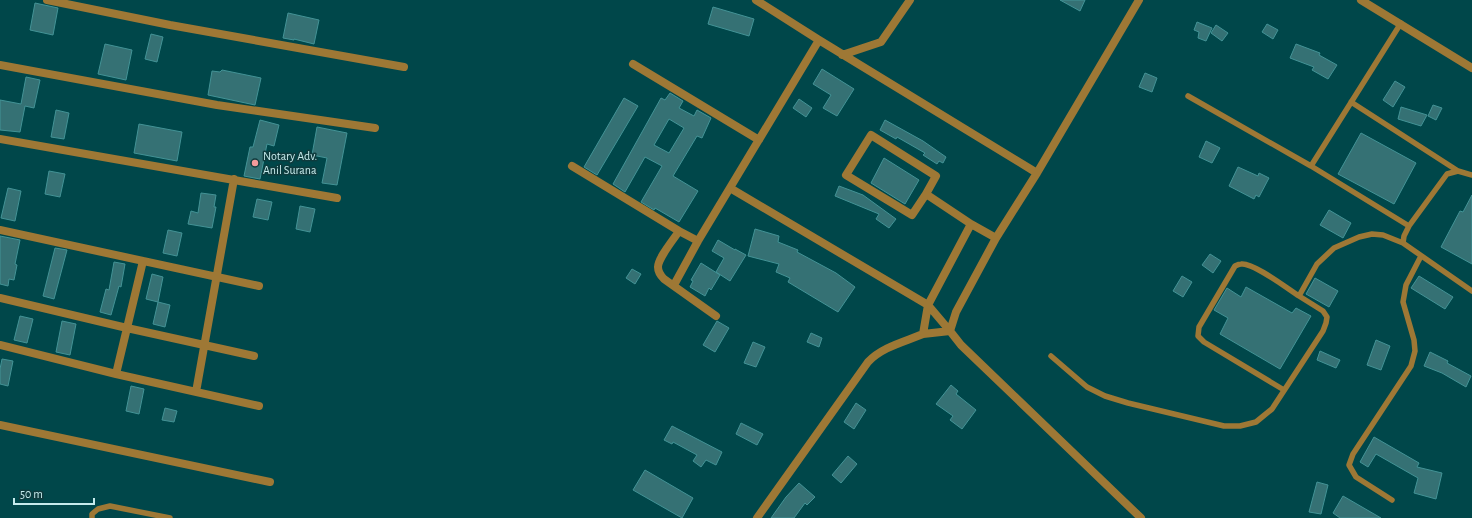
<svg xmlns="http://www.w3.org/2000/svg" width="1472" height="518" viewBox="0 0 1472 518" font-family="'Alegreya Sans',sans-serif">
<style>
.building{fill:#357174;stroke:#439396;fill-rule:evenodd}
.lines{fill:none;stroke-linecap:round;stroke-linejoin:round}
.service{stroke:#9e7835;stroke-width:5.5}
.minor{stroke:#9e7835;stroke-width:8}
.poi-dot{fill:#f59b9b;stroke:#0f3b3d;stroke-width:1.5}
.labels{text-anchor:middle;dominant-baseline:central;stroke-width:3;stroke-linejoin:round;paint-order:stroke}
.poi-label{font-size:12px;fill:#c6ebec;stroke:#0f3b3d;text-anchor:start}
</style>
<rect width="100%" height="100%" fill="#00474a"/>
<!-- building -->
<path class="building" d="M1060 0H1085L1080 11Z
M35 3 58 8 53 35 30 30Z
M713 7 754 19 749 36 708 24Z
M288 13 319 20 314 44 294 39V40L283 38Z
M1197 22 1212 28 1206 41 1198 38 1199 32 1194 30Z
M1267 24 1278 30 1273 39 1262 32Z
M1216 25 1228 33 1222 41 1211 33Z
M151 34 163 37 157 62 145 59Z
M105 44 132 50 126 80 98 74Z
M1296 44 1320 53 1319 55 1337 65 1328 79 1312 70 1314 67 1290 58Z
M822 69 854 89 837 116 823 108 831 95 813 84Z
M222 70 261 78 255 105 208 95 212 71 220 72Z
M1145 73 1157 78 1152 92 1139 87Z
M26 77 40 80 34 108 25 106 20 132 0 130V100L21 104Z
M1395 81 1405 87 1393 107 1383 100Z
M670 93 683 101 679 108 694 116 697 110 711 118 702 138 697 136 673 176 698 191 679 222 655 208 654 210 641 202 662 166 645 157 625 192 613 184 661 98 665 100ZM669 119 684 128 669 153 654 145Z
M624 98 638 106 597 175 584 167Z
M799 99 812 108 806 117 793 108Z
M1433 105 1442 108 1436 120 1428 116Z
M1401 107 1427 115 1421 126 1398 119Z
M56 110 69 113 64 139 51 137Z
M260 120 279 125 274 146 267 144 260 179 244 176 250 147H253Z
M885 120 923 141 946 157 943 163 939 161 937 164 923 155 925 153 897 137 896 139 880 130Z
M139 124 182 132 177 161 134 153Z
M317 127 347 133 337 185 322 183 327 158 312 155Z
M1361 133 1416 163 1394 204 1338 174Z
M1206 141 1220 148 1212 163 1199 157Z
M884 158 919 180 905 204 871 183Z
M1238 167 1258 176 1259 173 1269 178 1259 197 1256 195 1254 199 1229 186Z
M49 171 65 174 60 197 45 194Z
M839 186 863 195 896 219 889 228 876 219 879 214 835 196Z
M8 188 21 191 15 221 1 218Z
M201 193 216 195 214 207H216L212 228 188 224 191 211 198 213Z
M1472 195V264L1441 247 1460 211 1463 212Z
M257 199 272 202 268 220 253 217Z
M300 206 315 209 310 232 296 229Z
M1329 210 1351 223 1343 238 1320 225Z
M755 229 779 236 778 242 798 250 797 252 836 273 855 287 838 312 788 282 790 278 776 272 779 264 748 256Z
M168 230 182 233 177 256 163 253Z
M0 236 20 240 15 264 17 265 14 280 9 279 8 286 0 284Z
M718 240 735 250V249L746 255 730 281 716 272 724 258 712 251Z
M55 248 67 250 54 299 43 296Z
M1210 254 1221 261 1213 273 1202 265Z
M114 262 125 264 121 287 119 286 111 315 100 312 106 289 109 290Z
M701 263 720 275 711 290 709 288 705 296 690 287 693 281 691 280Z
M632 269 641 274 635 284 626 278Z
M152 274 163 277 158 302 146 299Z
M1182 276 1192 282 1183 297 1173 291Z
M1419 276 1453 297 1445 309 1411 288Z
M1315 278 1338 291 1329 307 1306 294Z
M1246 287 1292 313 1296 308 1311 316 1280 369 1220 334 1228 318 1214 310 1227 288 1241 297Z
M158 302 170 305 165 327 153 324Z
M20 316 33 319 27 343 14 340Z
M62 321 76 324 70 355 56 352Z
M717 321 729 328 715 352 703 345Z
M811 333 822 338 819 347 807 342Z
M1376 340 1390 346 1381 370 1367 365Z
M753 342 765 347 756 367 744 363Z
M1320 351 1340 360 1336 368 1317 360Z
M1430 352 1448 361 1447 363 1471 376 1466 387 1442 373 1424 366Z
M2 359 13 361 8 386 0 384V369Z
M951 385 958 391 956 394 976 410 962 429 950 420 953 416 936 404Z
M131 386 144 389 139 414 126 411Z
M856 403 866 410 854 429 844 422Z
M165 408 177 411 174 422 162 420Z
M741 423 763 434 757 445 736 434Z
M672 426 722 452 716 465 706 460 701 467 693 461 697 455 673 442 672 444 664 440Z
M1374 437 1419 463 1417 467 1442 473 1436 499 1414 493 1418 478 1376 454 1368 467 1360 462Z
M848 456 857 464 841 483 832 475Z
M645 470 693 498 682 518 633 490Z
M1317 482 1328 485 1321 514 1309 512Z
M799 483 815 497 807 505 805 503 794 518H771L786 497Z
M1343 496 1381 518H1340L1333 513Z"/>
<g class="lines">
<!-- service -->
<path class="service" d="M1188 96 1311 166 1409 226
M1351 102 1458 171
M1311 166 1401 23
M1403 243 1404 236 1409 226 1447 174 1458 171 1472 175
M1051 356 1087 387 1105 396 1128 403 1224 426H1240L1256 422 1272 409 1323 331 1326 323 1327 317 1323 311 1299 296 1317 264 1334 248 1359 237 1372 234 1383 235 1403 243 1472 291
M1284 390 1204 342 1198 336 1199 327 1235 266C1237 265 1239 264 1241 264 1253 262 1288 289 1299 296
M1392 500 1356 477 1349 465 1353 454 1411 366 1415 351 1414 340 1403 302 1406 285 1421 256
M92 518V514L98 509 110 506 170 518"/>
<!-- minor -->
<path class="minor" d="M47 0 170 25 404 67
M756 0 819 40 1037 173
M1139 0 1037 173 996 238 956 312 950 331 961 345 1141 518
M1361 0 1472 68
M842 55 881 42 910 0
M633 64 759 140
M0 65 217 105 375 128
M0 139 337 198
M572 166 679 231 698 241
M730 188 928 305 950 331
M926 194 912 215 846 175 871 135 936 176 926 194 971 224 928 305 923 334 950 331
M971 224 996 238
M0 230 259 286
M679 231C674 239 658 258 658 267 658 272 661 276 664 279L716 316
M674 285 698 241 819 40
M0 298 127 328 254 356
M0 345 116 374 259 406
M116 374 143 261
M196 392 234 179
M0 425 270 482
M757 518 868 362C882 347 904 342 923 334"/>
</g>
<!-- markers -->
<circle class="poi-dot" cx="255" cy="163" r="4"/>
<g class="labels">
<!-- poi labels -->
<g class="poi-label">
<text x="263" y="156">Notary Adv.<tspan x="263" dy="14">Anil Surana</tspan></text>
</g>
</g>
<!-- scale -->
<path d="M14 498v6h80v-6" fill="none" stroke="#c6ebec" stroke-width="2"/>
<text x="20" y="498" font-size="12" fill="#c6ebec" stroke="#0f3b3d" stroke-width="3" paint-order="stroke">50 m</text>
</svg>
